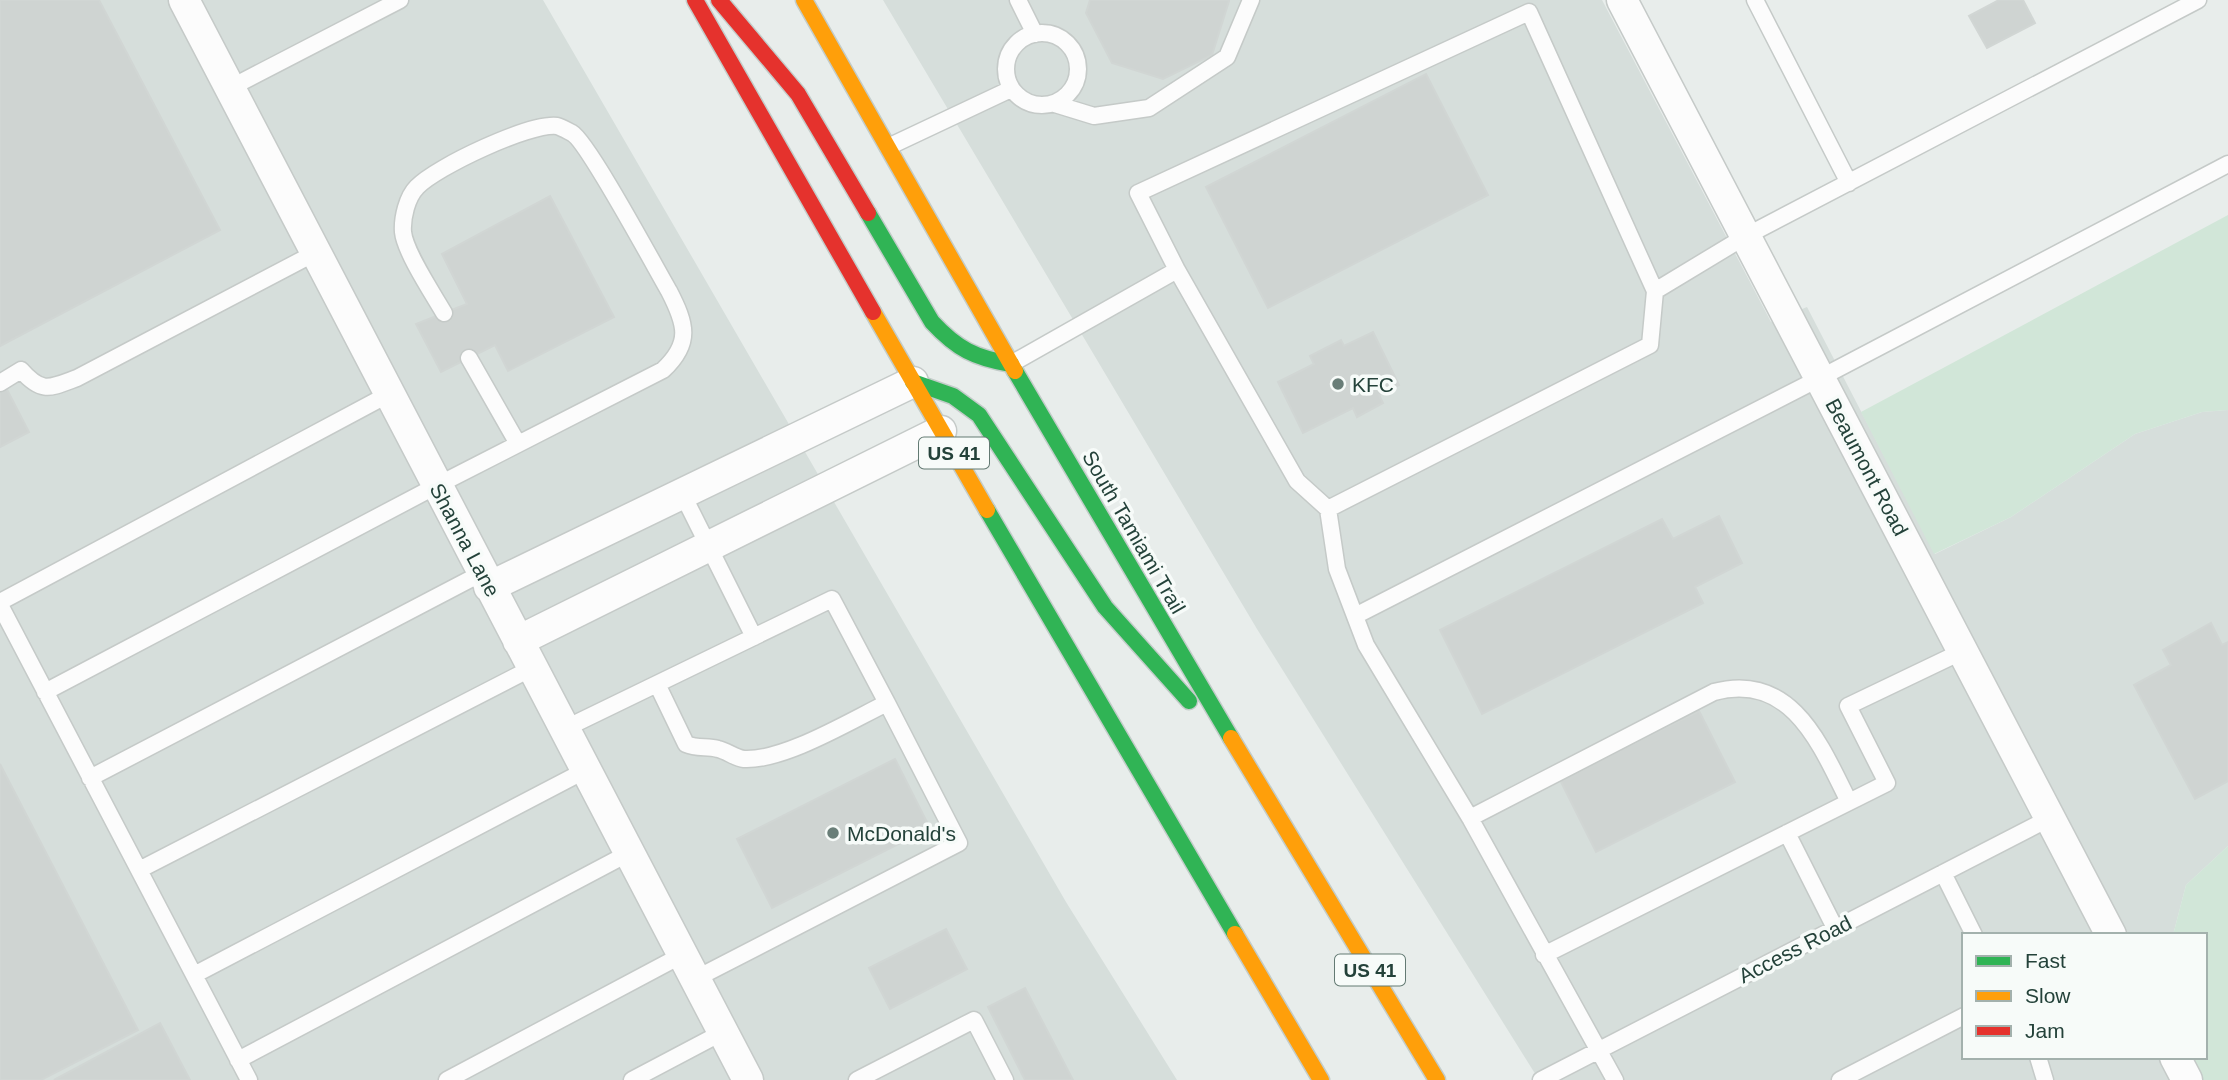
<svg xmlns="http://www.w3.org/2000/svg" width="2228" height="1080" viewBox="0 0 2228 1080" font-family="Arial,sans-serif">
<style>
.built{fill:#d6dedb}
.green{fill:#d1e6d8}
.building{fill:#cfd4d2;stroke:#d1d6d4;stroke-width:2}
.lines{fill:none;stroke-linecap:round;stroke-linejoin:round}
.lane-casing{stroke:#c5cac8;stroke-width:19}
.street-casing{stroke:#c5cac8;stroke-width:33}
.fast-casing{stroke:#c3ccc9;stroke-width:19}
.slow-casing{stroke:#c3ccc9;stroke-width:19}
.jam-casing{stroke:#c3ccc9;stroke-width:19}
.lane{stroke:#fcfcfc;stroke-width:16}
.street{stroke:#fcfcfc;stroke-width:30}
.fast{stroke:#30b455;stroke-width:16}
.slow{stroke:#ff9f0a;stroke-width:16}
.jam{stroke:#e5322d;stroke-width:16}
.poi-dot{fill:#697e78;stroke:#f7fbf9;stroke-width:2.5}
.labels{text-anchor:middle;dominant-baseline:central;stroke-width:7;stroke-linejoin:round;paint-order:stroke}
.shield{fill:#f7fbf9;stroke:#637a73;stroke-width:2}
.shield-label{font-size:19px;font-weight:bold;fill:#24423a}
.poi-label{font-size:21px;fill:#24423a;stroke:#f7fbf9;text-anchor:start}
.street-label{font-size:21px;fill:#24423a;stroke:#f7fbf9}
</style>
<rect width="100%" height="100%" fill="#e8edeb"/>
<!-- built -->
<path class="built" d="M0 0H543L1066 902 1177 1080H0Z
M883 0H1602L1771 322 1807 307 1935 554 2011 517 2135 434 2202 412 2228 410V846L2186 885 2173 935H1964V1057H2192L2200 1080H1539L1257 629Z"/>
<!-- green -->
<path class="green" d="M2228 215V410L2202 412 2135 434 2011 517 1934 554 1861 412Z
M2228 846V1080H2200L2192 1057H2205V935H2173L2186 885Z"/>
<!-- building -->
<path class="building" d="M0 0H99L220 230 0 346Z
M1090 0H1229V1L1212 55 1163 79 1112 63 1086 13Z
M1999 0H2023L2035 23 1987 48 1969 16Z
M1426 74 1488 195 1268 308 1206 187Z
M550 196 614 317 508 371 495 345 441 372 416 324 467 304 442 254Z
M1373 332 1399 385 1379 395 1383 403 1357 417 1353 408 1303 433 1278 382 1314 364 1310 356 1341 340 1344 346Z
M0 376 29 432 0 447Z
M1719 516 1742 563 1695 587 1703 603 1482 714 1440 630 1662 519 1673 539Z
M2211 623 2222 645 2228 642V781L2195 799 2134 685 2171 665 2163 650Z
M1699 711 1735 782 1596 852 1560 780Z
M895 759 930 828 772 908 737 839Z
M0 764 138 1030 41 1080H0Z
M946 929 967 969 890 1009 869 968Z
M1025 988 1073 1080H1025L988 1007Z
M160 1023 190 1080H54Z"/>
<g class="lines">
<!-- lane casing -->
<g class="lane-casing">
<path id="lane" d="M1018 0 1035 34
M1755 0 1849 183
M1006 69a36 36 0 1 1 72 0a36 36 0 1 1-72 0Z
M230 88 400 0
M1055 104 1094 116 1149 108 1227 57 1251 0
M888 147 1011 89
M1177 270 1138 193 1529 12 1655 291
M469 358 518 444
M1011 364 1177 270 1297 481 1328 509 1650 345 1655 291 1746 236 2198 0
M0 383 21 370C42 394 50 388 77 378L315 253
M682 493 754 637
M1328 509 1337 569 1366 645 1470 818 1615 1080
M0 602 389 394
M0 605 249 1080
M1355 616 1820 378 2228 164
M657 684 686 744C697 749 707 746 718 749 727 751 735 758 744 759 784 761 850 721 887 703L959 843 695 979
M45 692 436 486 663 370C692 343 686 324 669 291 655 267 588 142 572 133 568 131 561 127 557 126 529 123 436 167 417 187 407 197 402 218 403 232 405 252 433 294 444 313
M564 729 832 599 887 703
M90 778 482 573
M1470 818 1714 692C1792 671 1821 746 1849 802
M1787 833 1835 928
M139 870 532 668
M1943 873 1974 935
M1544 955 1887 783 1848 706 1963 651
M194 975 586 770
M2038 1057 2045 1080
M238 1060 629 853
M447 1080 682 955
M632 1080 723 1032
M857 1080 974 1020 1005 1080
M1541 1080 2050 818
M1840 1080 1964 1016"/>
</g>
<!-- street casing -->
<g class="street-casing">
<path id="street" d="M184 0 748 1080
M1622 0 2111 935
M489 587 913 382
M518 641 941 431
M2175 1057 2187 1080"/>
</g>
<!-- fast casing -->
<g class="fast-casing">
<path id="fast" d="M868 213 932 322C957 349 975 358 1011 364
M1015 371 1231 738
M913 382 953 396 979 415 1105 607 1189 701
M987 510 1235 934"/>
</g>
<!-- slow casing -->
<g class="slow-casing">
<path id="slow" d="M804 0 1015 371
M873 312 987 510
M1231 738 1437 1080
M1235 934 1321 1080"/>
</g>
<!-- jam casing -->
<g class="jam-casing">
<path id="jam" d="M695 0 873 312
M719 0 798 94 868 213"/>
</g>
<!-- lane -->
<use href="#lane" class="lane"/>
<!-- street -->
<use href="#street" class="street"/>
<!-- fast -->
<use href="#fast" class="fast"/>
<!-- slow -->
<use href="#slow" class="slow"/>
<!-- jam -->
<use href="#jam" class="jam"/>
</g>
<!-- markers -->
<g class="poi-dot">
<circle cx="1338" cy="384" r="7"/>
<circle cx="833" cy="833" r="7"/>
</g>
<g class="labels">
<!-- shield labels -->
<g class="shield">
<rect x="919" y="437.5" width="70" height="31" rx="5"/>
<rect x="1335" y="954.5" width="70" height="31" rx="5"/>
</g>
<g class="shield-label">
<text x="954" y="453">US 41</text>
<text x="1370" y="970">US 41</text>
</g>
<!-- poi labels -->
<g class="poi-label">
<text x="1352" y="384">KFC</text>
<text x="847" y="833">McDonald's</text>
</g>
<!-- street labels -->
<g class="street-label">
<text transform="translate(1867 467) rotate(62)">Beaumont Road</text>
<text transform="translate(1134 532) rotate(60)">South Tamiami Trail</text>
<text transform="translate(465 540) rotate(62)">Shanna Lane</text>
<text transform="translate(1795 949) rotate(-27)">Access Road</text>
</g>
</g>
<!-- legend -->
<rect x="1962" y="933" width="245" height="126" fill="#f7fbf9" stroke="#a3b1ad" stroke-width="2"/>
<rect x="1976" y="956" width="35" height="10" fill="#30b455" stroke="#a3b1ad" stroke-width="2"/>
<text x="2025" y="968" font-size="21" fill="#24423a">Fast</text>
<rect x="1976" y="991" width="35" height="10" fill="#ff9f0a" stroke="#a3b1ad" stroke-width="2"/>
<text x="2025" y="1003" font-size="21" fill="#24423a">Slow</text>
<rect x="1976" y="1026" width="35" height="10" fill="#e5322d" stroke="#a3b1ad" stroke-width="2"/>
<text x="2025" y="1038" font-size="21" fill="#24423a">Jam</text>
</svg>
